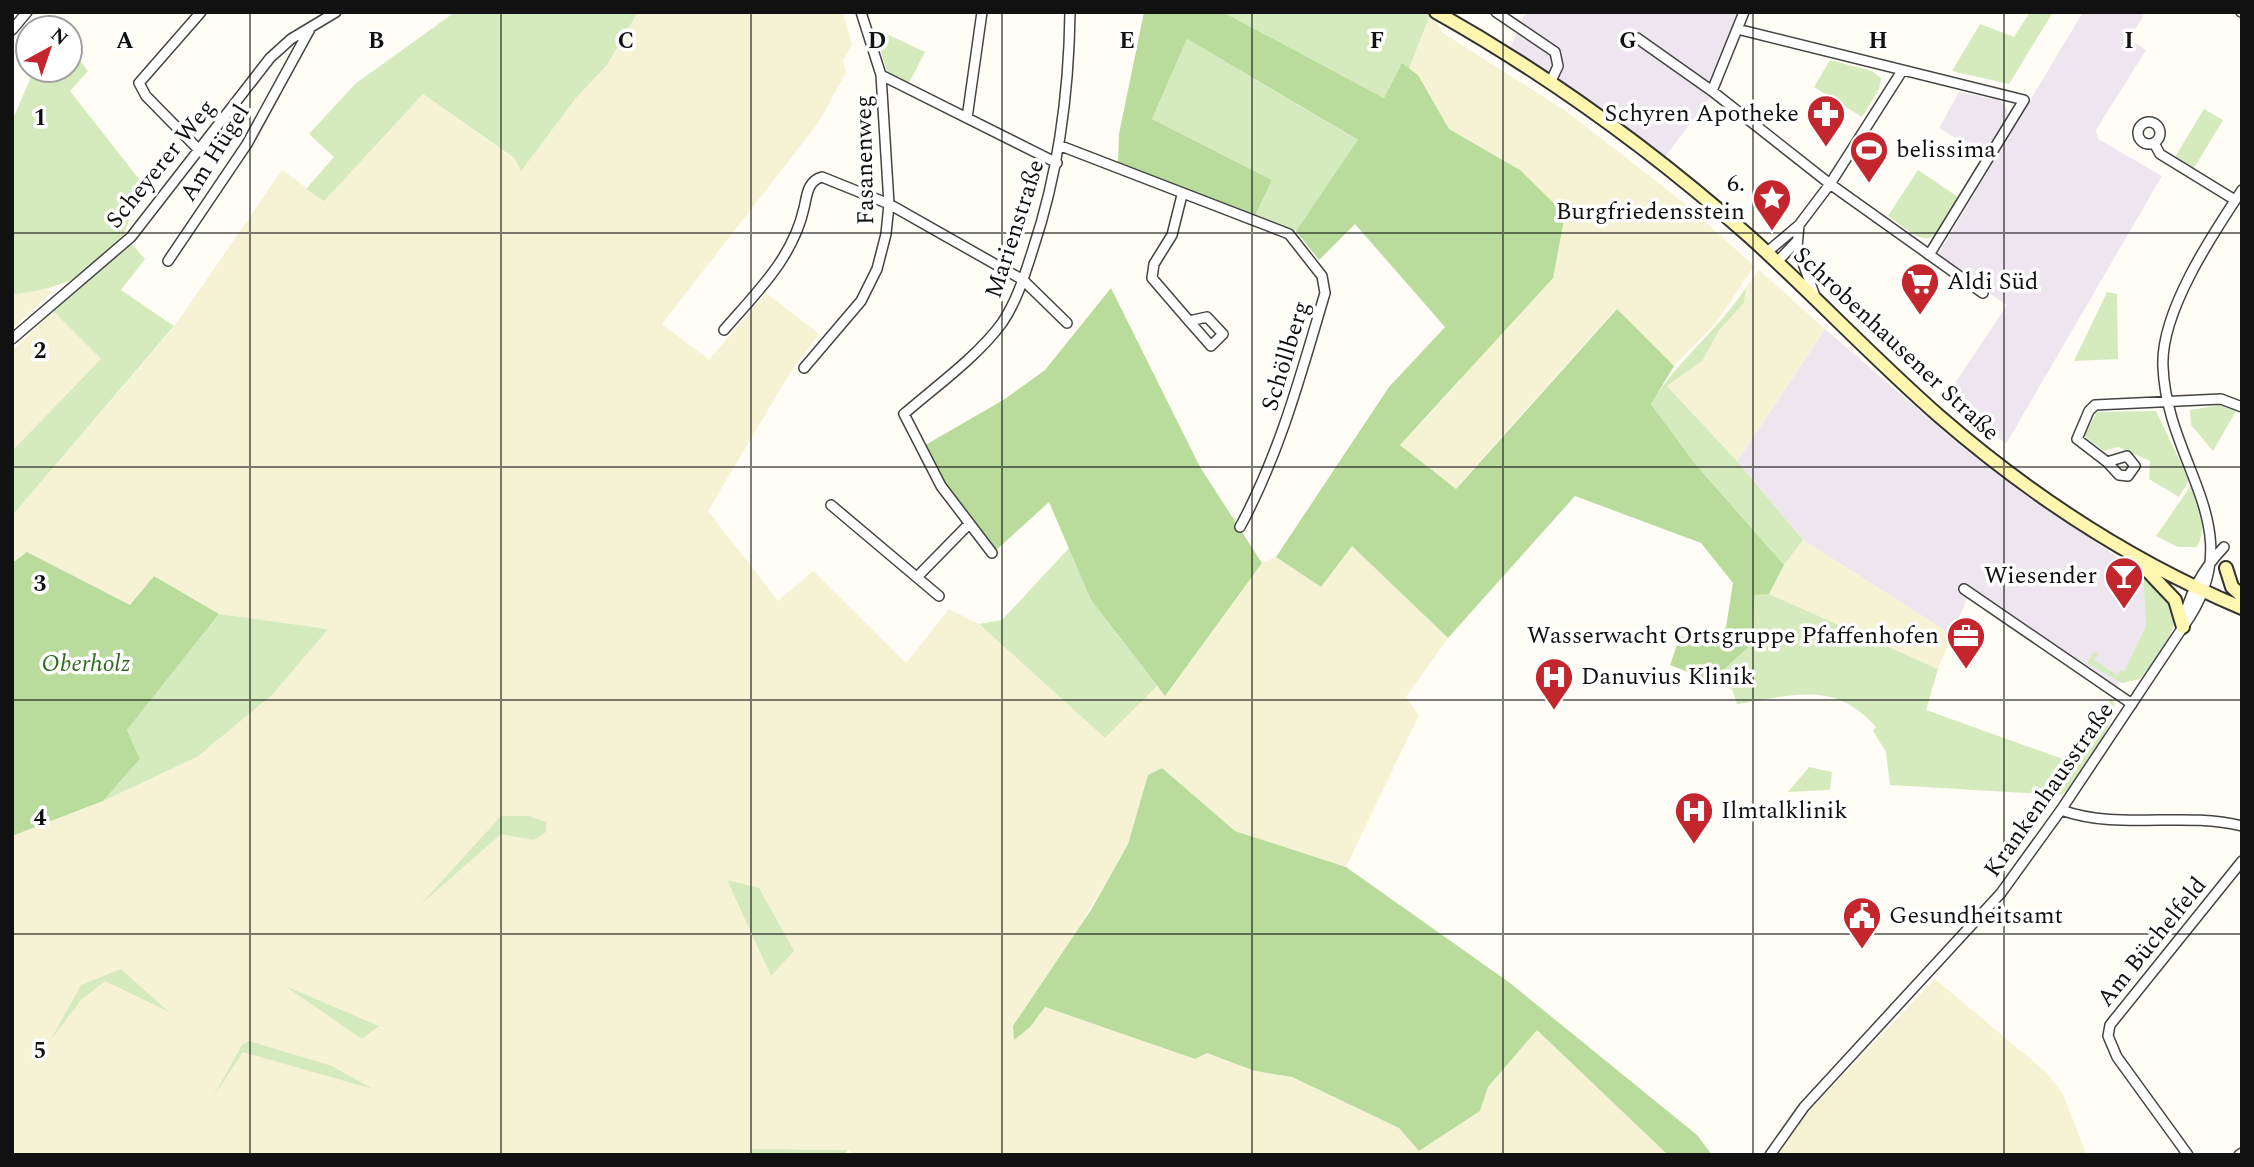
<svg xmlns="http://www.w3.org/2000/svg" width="2254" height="1167" viewBox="0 0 2254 1167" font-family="Spectral,serif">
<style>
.industrial{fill:#eee6ef}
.farmland{fill:#f6f3d4}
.green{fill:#d5ebbd}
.forest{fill:#b9dc9c}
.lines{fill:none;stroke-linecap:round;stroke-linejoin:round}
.minor-casing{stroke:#444;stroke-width:12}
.secondary-casing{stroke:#333;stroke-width:16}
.minor{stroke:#fff;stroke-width:9}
.secondary{stroke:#fff6b0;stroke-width:12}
.grid{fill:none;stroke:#111;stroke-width:2;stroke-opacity:0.55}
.labels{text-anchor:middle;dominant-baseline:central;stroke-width:7;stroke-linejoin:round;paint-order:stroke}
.poi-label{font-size:24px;fill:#111;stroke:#fff;text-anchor:start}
.street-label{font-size:24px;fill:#111;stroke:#fff}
.park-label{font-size:24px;font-style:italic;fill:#2f6b1f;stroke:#fff}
.grid-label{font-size:23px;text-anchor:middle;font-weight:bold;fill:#111;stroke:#fff;stroke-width:7;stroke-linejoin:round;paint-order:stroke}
</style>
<rect width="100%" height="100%" fill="#fffdf5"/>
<!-- industrial -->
<path class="industrial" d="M1526 12H1737L1711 97 1660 163 1507 55Z
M2083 12H2139L2144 15 2129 39 2146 50 2096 130 2098 139 2162 176 2006 444 1947 395 2007 305 1936 258Z
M1959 92 1999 100 2006 106 2008 115 1983 155 1939 128Z
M1825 329 1964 449 2029 498 2143 574 2146 626 2114 694 1969 593 1952 635 1803 540 1737 461Z"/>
<!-- farmland -->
<path class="farmland" d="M638 12H843L852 45 843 60 846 73 818 123 662 324 709 360 766 293 819 334 790 373 708 511 778 601 813 571 906 663 949 609 979 624 1105 738 1157 686 1165 695 1262 563 1276 557 1321 587 1352 546 1448 638 1406 697 1419 715 1346 867 1235 831 1162 768 1148 775 1128 844 1014 1039 1030 1027 1045 1007 1195 1059 1207 1053 1255 1071 1291 1077 1399 1128 1419 1151 1480 1111 1488 1087 1537 1030 1668 1155H855L848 1150 752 1149 750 1155H12V836L103 801 197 757 327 629 219 614 154 576 131 606 27 552 12 563V516L174 327 282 170 324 200 423 94 514 159 520 170 576 98 607 65Z
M1431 12 1439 14 1438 25 1443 33 1566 111 1684 203 1752 264 1753 268 1716 323 1674 366 1616 309 1455 489 1400 445 1461 380 1520 170 1449 129 1418 75 1409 69Z
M1759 270 1825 329 1737 461 1667 386 1702 361 1720 329 1744 303 1746 287Z
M46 289 53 291 12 329V295Z
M53 311 101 359 12 451V351Z
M1803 540 1952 635 1938 669 1769 594 1784 565Z
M1935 979 2046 1072 2063 1094 2086 1153 1777 1155 1800 1120Z"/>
<!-- green -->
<path class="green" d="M455 12H638L607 65 576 98 521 171 514 158 423 94 324 201 306 189 334 157 309 134 355 84Z
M1223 12H1431L1409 69 1402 64 1384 98Z
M2030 12H2053L2009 84 1952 71 1980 24 2014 37Z
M874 28 925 52 909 83 887 72Z
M1187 39 1359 141 1296 231 1255 216 1272 180 1152 119Z
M70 47 88 71 70 91 143 184 122 239 72 280 46 289 12 295V121L34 70H70Z
M1830 60 1872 71 1881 78 1879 89 1862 117 1814 87Z
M2204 109 2223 120 2194 168 2175 157Z
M1918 170 1958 197C1929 244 1936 252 1888 216Z
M131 243 145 259 121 290 174 326 12 516V451L101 359 53 311Z
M1746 287 1744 303 1720 329 1702 361 1667 386 1737 461 1803 540 1784 565 1696 465 1651 404C1676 361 1719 330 1746 287Z
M2107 292 2117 294 2118 359 2074 361Z
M2220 405 2236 411 2213 451 2191 425 2190 410Z
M2156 411 2189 480 2179 497 2149 479 2150 461 2118 447 2104 451 2084 436 2097 412Z
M2192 484C2200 506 2208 524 2197 547H2178L2156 536Z
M1069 548 1091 600 1157 686 1105 738 979 624 1002 620Z
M2143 574C2151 582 2166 591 2171 601 2184 629 2156 659 2140 679L2122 683 2087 663 2094 652 2098 654 2094 660 2117 675 2121 670 2124 672 2146 626Z
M1755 594H1769L1938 669 1926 710 2071 762 2111 699 2115 705C2113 725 2079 786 2061 795L1890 785 1886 752 1873 731 1876 727C1834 679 1792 696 1737 704L1732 689 1711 681 1751 645Z
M219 614 328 629 273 694 197 757 103 801 140 759 127 730Z
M1809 767 1832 772 1830 790 1788 792Z
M501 816H529L546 822V832L534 840 501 834 420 905Z
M727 880 759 888 794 951 771 976Z
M121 969 169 1012 105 981 81 1000 50 1041 81 985Z
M285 986 379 1026 362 1039Z
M249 1041 332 1066 373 1089 243 1052 212 1099 242 1045Z
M752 1149 848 1150 844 1155H751Z"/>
<!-- forest -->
<path class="forest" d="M1144 12H1223L1384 98 1402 63 1418 75 1449 129 1520 170 1565 214 1553 278 1400 445 1456 489 1617 309 1674 366 1651 404 1696 465 1784 565 1769 594 1755 595 1751 645 1711 681 1670 665 1680 636 1708 647 1726 627 1733 583 1701 543 1575 496 1448 638 1352 546 1321 587 1276 557 1389 387 1445 327 1355 224 1319 260 1296 231 1358 140 1187 39 1152 119 1272 180 1255 216 1118 163 1119 134Z
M1111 288 1200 467 1262 563 1165 696 1091 600 1049 502 995 551 972 525 922 447 1005 399 1045 370Z
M27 552 130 605 154 576 219 614 127 730 140 759 103 801 12 836V563Z
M1162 768 1235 831 1346 867 1510 983 1697 1135 1712 1155H1668L1537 1030 1488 1087 1480 1111 1419 1151 1399 1128 1292 1077 1255 1071 1207 1053 1195 1059 1045 1007 1030 1027 1014 1040 1013 1026 1091 910 1128 844 1148 775Z"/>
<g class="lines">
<!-- minor casing -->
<g class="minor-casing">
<path id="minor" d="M1496 12 1555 52 1558 66 1550 83
M2241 12H2242
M1737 29 2024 100 1929 255
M12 30 27 12
M1637 38 1712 91 1830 184 1983 293
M881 75 1057 163
M1712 91 1744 12
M967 118 982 12
M2138 133a11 11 0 1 1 22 0a11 11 0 1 1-22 0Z
M2154 143 2160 154 2235 200
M1061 146 1289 234 1322 276 1325 293C1301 374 1280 453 1240 527
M199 150 146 96 139 83 201 12
M1182 195 1172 235 1154 264 1152 278 1189 321
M1799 225 1797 247 1815 296
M1766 253 1799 225 1830 184 1902 71
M168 261 247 144 311 27
M1777 262 1796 242
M1207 317 1223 334 1211 346 1189 321Z
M724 330C756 293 793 258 804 208 807 196 807 181 822 177L889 204 1023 280 1067 323
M12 339 131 237 270 58 291 39 336 12
M804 368 861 301 877 269 886 234 889 204 881 75 861 12
M2127 456 2135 466 2128 476 2119 475 2107 462Z
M2107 462 2077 439 2089 411 2095 405 2221 399 2242 407
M831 505 939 596
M992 553 941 486 904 414C936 386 976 358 1002 323 1017 301 1025 274 1033 249 1059 171 1069 94 1070 12
M917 577 969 524
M1964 589 2132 704
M2183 624C2188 595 2203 569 2224 547
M2061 810C2120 831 2182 811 2242 826
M1770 1155 1804 1107 2001 893 2061 810 2183 627C2254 530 2167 467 2163 367 2160 313 2212 235 2242 190
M2188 1155 2117 1057 2108 1036 2110 1025 2242 861
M2239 1155 2242 1153"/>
</g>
<!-- secondary casing -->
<g class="secondary-casing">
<path id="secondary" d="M1436 12C1548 75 1654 152 1750 237 1814 295 1874 359 1939 416 2030 495 2130 561 2242 608
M2142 565 2175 600 2183 627
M2226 568 2232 587 2242 596"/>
</g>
<!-- minor -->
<use href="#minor" class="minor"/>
<!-- secondary -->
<use href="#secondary" class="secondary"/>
</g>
<!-- grid -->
<path class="grid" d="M250 12V1155M501 12V1155M751 12V1155M1002 12V1155M1252 12V1155M1503 12V1155M1753 12V1155M2004 12V1155M12 233H2242M12 467H2242M12 700H2242M12 934H2242"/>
<!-- icons -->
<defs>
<g id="pharmacy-pin" transform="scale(2.0125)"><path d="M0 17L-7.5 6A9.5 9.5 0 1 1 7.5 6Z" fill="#c4262e" stroke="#fff"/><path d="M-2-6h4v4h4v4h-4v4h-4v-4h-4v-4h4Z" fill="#fff"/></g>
<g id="stadium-pin" transform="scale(2.0125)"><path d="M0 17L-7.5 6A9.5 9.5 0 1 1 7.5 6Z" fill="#c4262e" stroke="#fff"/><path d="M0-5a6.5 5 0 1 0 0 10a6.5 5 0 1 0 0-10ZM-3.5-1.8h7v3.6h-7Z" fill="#fff"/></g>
<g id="sight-pin" transform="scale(2.0125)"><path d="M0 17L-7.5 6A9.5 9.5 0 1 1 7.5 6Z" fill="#c4262e" stroke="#fff"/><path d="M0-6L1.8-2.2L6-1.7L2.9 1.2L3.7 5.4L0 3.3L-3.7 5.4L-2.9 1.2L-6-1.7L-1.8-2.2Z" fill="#fff"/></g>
<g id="supermarket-pin" transform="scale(2.0125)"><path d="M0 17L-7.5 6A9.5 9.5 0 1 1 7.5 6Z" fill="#c4262e" stroke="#fff"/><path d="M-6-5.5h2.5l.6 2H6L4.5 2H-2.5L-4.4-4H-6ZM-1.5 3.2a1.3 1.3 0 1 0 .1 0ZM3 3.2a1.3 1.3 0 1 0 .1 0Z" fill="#fff"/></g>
<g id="bar-pin" transform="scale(2.0125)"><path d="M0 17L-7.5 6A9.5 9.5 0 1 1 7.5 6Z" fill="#c4262e" stroke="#fff"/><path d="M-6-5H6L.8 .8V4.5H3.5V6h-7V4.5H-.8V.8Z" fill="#fff"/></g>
<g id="office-pin" transform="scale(2.0125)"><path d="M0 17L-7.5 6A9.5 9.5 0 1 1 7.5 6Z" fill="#c4262e" stroke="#fff"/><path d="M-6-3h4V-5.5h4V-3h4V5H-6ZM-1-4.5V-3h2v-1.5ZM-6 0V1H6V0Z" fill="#fff"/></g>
<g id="hospital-pin" transform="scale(2.0125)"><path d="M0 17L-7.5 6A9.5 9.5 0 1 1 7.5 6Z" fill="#c4262e" stroke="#fff"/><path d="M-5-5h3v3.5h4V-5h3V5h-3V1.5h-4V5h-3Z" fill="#fff"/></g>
<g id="civic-pin" transform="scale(2.0125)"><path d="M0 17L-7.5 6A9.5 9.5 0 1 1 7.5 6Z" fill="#c4262e" stroke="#fff"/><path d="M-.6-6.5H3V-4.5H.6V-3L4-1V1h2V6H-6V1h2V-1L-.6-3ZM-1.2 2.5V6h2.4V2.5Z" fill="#fff"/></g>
</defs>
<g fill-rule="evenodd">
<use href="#pharmacy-pin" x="1826" y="114"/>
<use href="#stadium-pin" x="1869" y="150"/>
<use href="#sight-pin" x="1772" y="198"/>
<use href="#supermarket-pin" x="1920" y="282"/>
<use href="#bar-pin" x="2124" y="576"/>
<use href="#office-pin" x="1966" y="636"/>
<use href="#hospital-pin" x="1554" y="677"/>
<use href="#hospital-pin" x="1694" y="811"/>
<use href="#civic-pin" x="1862" y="916"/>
</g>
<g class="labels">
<!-- poi labels -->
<g class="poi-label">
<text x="1799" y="114" text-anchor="end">Schyren Apotheke</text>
<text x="1896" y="150">belissima</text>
<text x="1745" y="184" text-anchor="end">6.<tspan x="1745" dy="28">Burgfriedensstein</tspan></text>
<text x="1947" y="282">Aldi Süd</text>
<text x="2097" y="576" text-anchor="end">Wiesender</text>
<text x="1939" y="636" text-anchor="end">Wasserwacht Ortsgruppe Pfaffenhofen</text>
<text x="1581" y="677">Danuvius Klinik</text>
<text x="1721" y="811">Ilmtalklinik</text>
<text x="1889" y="916">Gesundheitsamt</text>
</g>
<!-- street labels -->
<g class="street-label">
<text transform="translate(215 153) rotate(-58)">Am Hügel</text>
<text transform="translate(865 160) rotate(-91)">Fasanenweg</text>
<text transform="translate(161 164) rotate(-51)">Scheyerer Weg</text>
<text transform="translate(1015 229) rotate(-72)">Marienstraße</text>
<text transform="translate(1896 344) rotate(43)">Schrobenhausener Straße</text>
<text transform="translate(1286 356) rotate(-73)">Schöllberg</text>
<text transform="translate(2049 790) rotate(-55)">Krankenhausstraße</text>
<text transform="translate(2152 942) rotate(-51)">Am Büchelfeld</text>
</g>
<!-- park labels -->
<g class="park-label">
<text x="86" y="664">Oberholz</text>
</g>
</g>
<g class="grid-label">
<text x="125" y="48">A</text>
<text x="376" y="48">B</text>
<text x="626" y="48">C</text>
<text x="877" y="48">D</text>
<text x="1127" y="48">E</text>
<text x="1377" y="48">F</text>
<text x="1628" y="48">G</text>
<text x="1878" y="48">H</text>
<text x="2129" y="48">I</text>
<text x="40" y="125">1</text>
<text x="40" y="358">2</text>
<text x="40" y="591">3</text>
<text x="40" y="825">4</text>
<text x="40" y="1058">5</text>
</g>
<!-- border -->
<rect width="2254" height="1167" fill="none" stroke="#111111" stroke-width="28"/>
<!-- north arrow -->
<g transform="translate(49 49) rotate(40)"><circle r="33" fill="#ffffff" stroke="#a0a0a0" stroke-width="2"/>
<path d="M0-5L12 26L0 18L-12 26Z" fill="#c4262e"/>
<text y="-10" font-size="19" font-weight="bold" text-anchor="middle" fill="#111111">N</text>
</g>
</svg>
